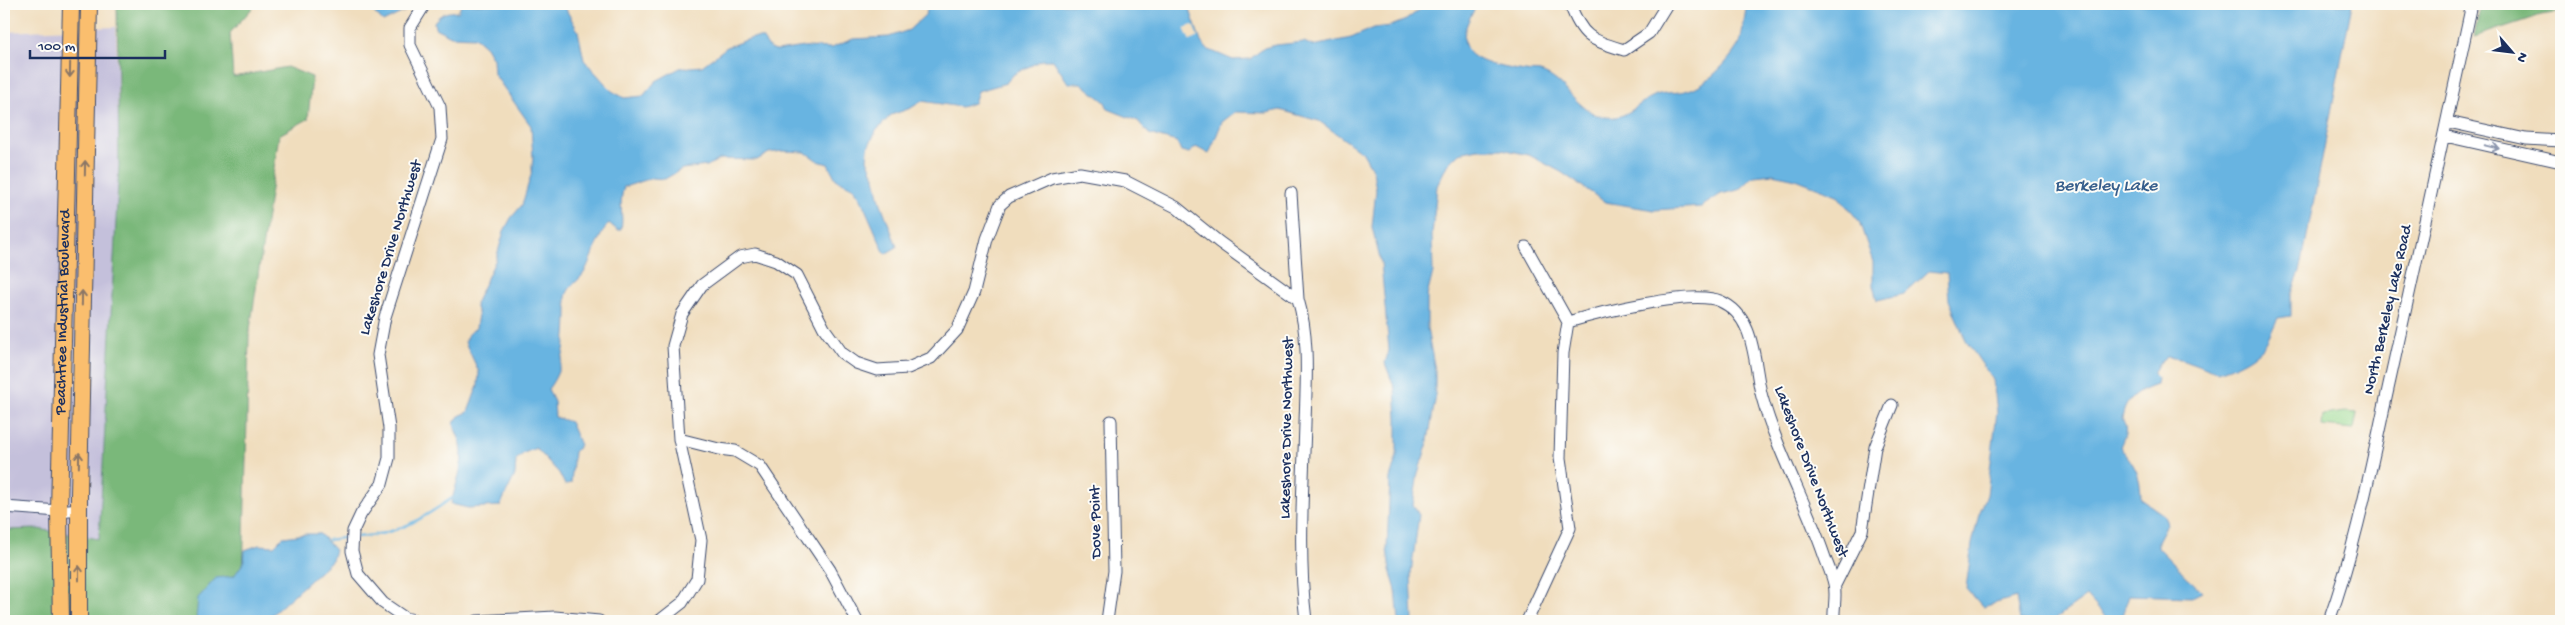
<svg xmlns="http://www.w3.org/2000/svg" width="2565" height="625" viewBox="0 0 2565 625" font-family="'Gochi Hand',sans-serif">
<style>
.industrial{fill:#c4c0db}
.green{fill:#98d88f;stroke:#5a8476}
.forest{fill:#7ab87a;stroke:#4a746c}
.water{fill:#68b4e1;stroke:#4272a0}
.pier{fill:#f0ddbd}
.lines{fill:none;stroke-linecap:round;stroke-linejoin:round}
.stream{stroke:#68b4e1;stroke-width:2.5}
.minor-casing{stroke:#3b496c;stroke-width:13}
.highway-casing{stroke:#3b496c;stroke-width:18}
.minor{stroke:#fff;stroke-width:11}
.highway{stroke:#fabe6e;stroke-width:16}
.oneway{stroke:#8a7666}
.oneway2{stroke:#8d97ae}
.labels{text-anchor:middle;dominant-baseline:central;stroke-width:4;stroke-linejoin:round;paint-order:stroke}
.street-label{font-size:16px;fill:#1b2f5e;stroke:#fdfcf7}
.water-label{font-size:18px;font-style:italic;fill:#365e8c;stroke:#fdfcf7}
</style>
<rect width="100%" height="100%" fill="#fdfcf7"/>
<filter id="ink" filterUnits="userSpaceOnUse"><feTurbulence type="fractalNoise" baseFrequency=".02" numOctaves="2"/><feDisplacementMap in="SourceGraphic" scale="10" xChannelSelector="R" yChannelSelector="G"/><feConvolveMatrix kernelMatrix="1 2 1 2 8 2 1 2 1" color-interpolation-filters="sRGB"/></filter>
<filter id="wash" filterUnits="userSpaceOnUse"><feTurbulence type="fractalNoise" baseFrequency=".0096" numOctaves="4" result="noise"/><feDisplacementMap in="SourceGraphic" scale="20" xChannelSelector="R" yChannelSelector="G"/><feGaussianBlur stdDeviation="1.12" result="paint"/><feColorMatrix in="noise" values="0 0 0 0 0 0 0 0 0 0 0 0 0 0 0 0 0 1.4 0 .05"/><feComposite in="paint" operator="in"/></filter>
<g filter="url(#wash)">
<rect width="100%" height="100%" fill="#f0ddbd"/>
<!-- industrial -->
<path class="industrial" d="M116 27 119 165 99 539 38 529 4 530V32Z"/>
<!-- green -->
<path class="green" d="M2346 412 2357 413 2354 429 2322 426 2323 415Z"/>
<!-- forest -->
<path class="forest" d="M117 4H256L230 33 233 77 287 67 312 77 308 119 279 135 249 336 242 621H4V530L38 529 99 539 119 165Z
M2481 4H2561V12L2541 15 2474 37Z"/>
<!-- water -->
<path class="water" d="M369 4H412L409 9 383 22 371 9Z
M462 4H563L578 31 584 60 612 91 624 98 643 96 656 81 680 68 702 66 727 47 752 38H762L770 49 776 51 805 47 831 48 853 39 889 37 909 30 925 15 930 4H1188L1201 42 1207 49 1233 60 1250 59 1264 48 1276 45 1304 42 1313 46 1351 38 1374 28 1391 26 1406 20 1427 4H1478C1443 56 1480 64 1525 71 1530 72 1536 71 1540 72 1566 79 1577 113 1605 117 1627 120 1635 105 1652 97 1662 91 1674 94 1685 91 1705 87 1729 62 1739 44 1742 39 1745 12 1747 4H2352L2300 272 2291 295V316L2278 318C2274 325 2268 342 2263 347 2252 359 2232 368 2217 372L2181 359 2167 357 2158 364 2153 374 2157 378 2156 385C2138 391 2124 399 2122 420 2129 429 2124 437 2120 447 2135 465 2141 475 2141 499L2164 515 2167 524 2158 541V547L2202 592 2192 597 2129 595 2120 621H2109L2087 596 2052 621H2020L2016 597 1983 607 1966 588 1972 544 1979 514 1987 495 1997 412 1993 380 1966 341 1949 300 1947 273 1929 271 1904 294 1877 300 1873 286V262L1859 221 1837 195 1796 179 1773 174 1754 176 1738 190 1721 194 1701 207 1654 210 1605 202 1561 172 1529 155 1502 149H1478L1459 153 1447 165 1437 186 1432 235 1433 272 1427 296V329L1435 370V401L1427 446 1418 473 1413 505 1419 515 1411 573 1413 621H1399L1396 590 1390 570 1387 549 1390 478 1397 456V418L1395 389 1385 363 1389 350 1381 263 1372 227 1376 190 1373 171 1363 153 1319 121 1280 110 1267 113 1235 112 1222 122 1209 154 1196 147 1189 153 1181 151 1177 142 1149 134 1138 121 1108 109 1105 102 1081 83H1068L1053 60H1042L1014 74 1006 83 978 91 974 103 961 107 922 101 911 108 891 115 876 131 868 147 867 159 875 178 880 201 897 247 885 254 860 197 854 188 836 179 828 164 818 161 805 152 783 151 769 153 757 160 720 159 707 166 682 169 665 179 652 178 624 187C618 204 624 214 621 230H617L609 223C600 232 591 260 584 273 578 282 568 286 566 297 565 301 567 305 567 309 567 334 565 368 548 389L554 402 555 417 570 422 580 445 574 452 571 483 565 485 559 473 536 448 524 453 516 460 515 475 500 506 468 508 451 504C455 485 465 465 461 445 460 437 455 433 454 423L459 416 468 412 478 385 479 372 465 342 468 334 476 328 478 314 475 304 496 259 504 231 511 218 522 205 531 175 533 158 531 126 494 74 493 59 486 47 475 37 451 36 435 28 434 22C441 13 447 11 458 12Z
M306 534H320L335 550 332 560 265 621H196L198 598 216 578 234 576 244 562 245 550 259 545 274 546 283 537Z"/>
<!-- pier -->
<path class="pier" d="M1193 25 1198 37 1190 41 1184 28Z"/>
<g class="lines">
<!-- stream -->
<path class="stream" d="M357 537C396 535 421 520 452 498
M328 540 349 537"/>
</g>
</g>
<g filter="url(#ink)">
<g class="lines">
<!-- minor casing -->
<g class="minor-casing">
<path id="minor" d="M1570 4C1582 38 1592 40 1624 50L1649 33 1667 4
M2448 122 2526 139 2561 141
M2445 136 2561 162
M1291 193 1298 299
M1526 247 1568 322
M679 439 719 449 735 451 760 466 830 570 857 621
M4 507 59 511 79 509
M1835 585 1862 531 1875 447 1892 405
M419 621 405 618 383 603 358 574 352 551 353 531 361 514 382 484 389 458V428L378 355 385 317 442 139 440 107 410 45V28L425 4
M477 621 555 617 599 621
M659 621 682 603 697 579 701 540 679 439 673 346 682 314 702 285 740 257 755 254 776 261 797 275 824 328 842 353 856 363 877 370 908 368 931 358 957 330 974 292 987 239 1000 205 1009 197 1052 178 1080 173 1125 181 1176 207 1219 242 1298 299C1310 340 1306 382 1305 424 1303 489 1298 556 1306 621
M1107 621 1114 571 1111 421
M1527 621 1570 528 1560 458 1563 353 1568 322C1598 313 1693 289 1720 301 1757 317 1753 364 1762 397 1777 451 1806 502 1824 555 1827 564 1832 574 1834 584 1837 595 1833 609 1834 621
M2329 621C2357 543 2372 461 2390 380 2418 255 2445 129 2472 4"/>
</g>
<!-- highway casing -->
<g class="highway-casing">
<g id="highway">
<path id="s1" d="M61 621 59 511 71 4"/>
<path d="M79 621V494L89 4"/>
</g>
</g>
<!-- minor -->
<use href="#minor" class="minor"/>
<!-- highway -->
<use href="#highway" class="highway"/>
</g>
<!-- one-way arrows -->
<defs><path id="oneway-shaft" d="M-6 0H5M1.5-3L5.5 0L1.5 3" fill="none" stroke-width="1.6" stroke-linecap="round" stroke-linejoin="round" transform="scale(1.25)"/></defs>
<g class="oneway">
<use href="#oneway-shaft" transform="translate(70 70) rotate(91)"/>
<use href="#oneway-shaft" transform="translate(85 168) rotate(-89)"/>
<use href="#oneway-shaft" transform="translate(82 298) rotate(-89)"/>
<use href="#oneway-shaft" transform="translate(79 460) rotate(-89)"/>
<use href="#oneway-shaft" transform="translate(79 573) rotate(-90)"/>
</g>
<use class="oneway2" href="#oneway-shaft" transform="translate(2492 147) rotate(13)"/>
</g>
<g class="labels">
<!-- street labels -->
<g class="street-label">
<text transform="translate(392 248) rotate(-73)">Lakeshore Drive Northwest</text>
<text transform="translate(2389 310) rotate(-77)">North Berkeley Lake Road</text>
<text stroke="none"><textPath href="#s1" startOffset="309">Peachtree Industrial Boulevard</textPath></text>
<text transform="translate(1288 428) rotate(-89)">Lakeshore Drive Northwest</text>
<text transform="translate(1810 472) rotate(69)">Lakeshore Drive Northwest</text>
<text transform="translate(1097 522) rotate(-91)">Dove Point</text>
</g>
<!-- water labels -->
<g class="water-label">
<text x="2106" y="186">Berkeley Lake</text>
</g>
</g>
<!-- margin -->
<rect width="2565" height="625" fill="none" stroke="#fdfcf7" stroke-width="20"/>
<!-- north arrow -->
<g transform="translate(2512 52) rotate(118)" stroke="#fdfcf7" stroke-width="4" paint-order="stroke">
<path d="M0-4L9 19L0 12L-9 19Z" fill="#1b2f5e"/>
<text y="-8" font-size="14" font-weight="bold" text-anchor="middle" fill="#1b2f5e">N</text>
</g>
<!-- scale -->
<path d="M30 50v8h135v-8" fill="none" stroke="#1b2f5e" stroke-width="2.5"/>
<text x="38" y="50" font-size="15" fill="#1b2f5e" stroke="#fdfcf7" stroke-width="4" paint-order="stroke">100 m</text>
</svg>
